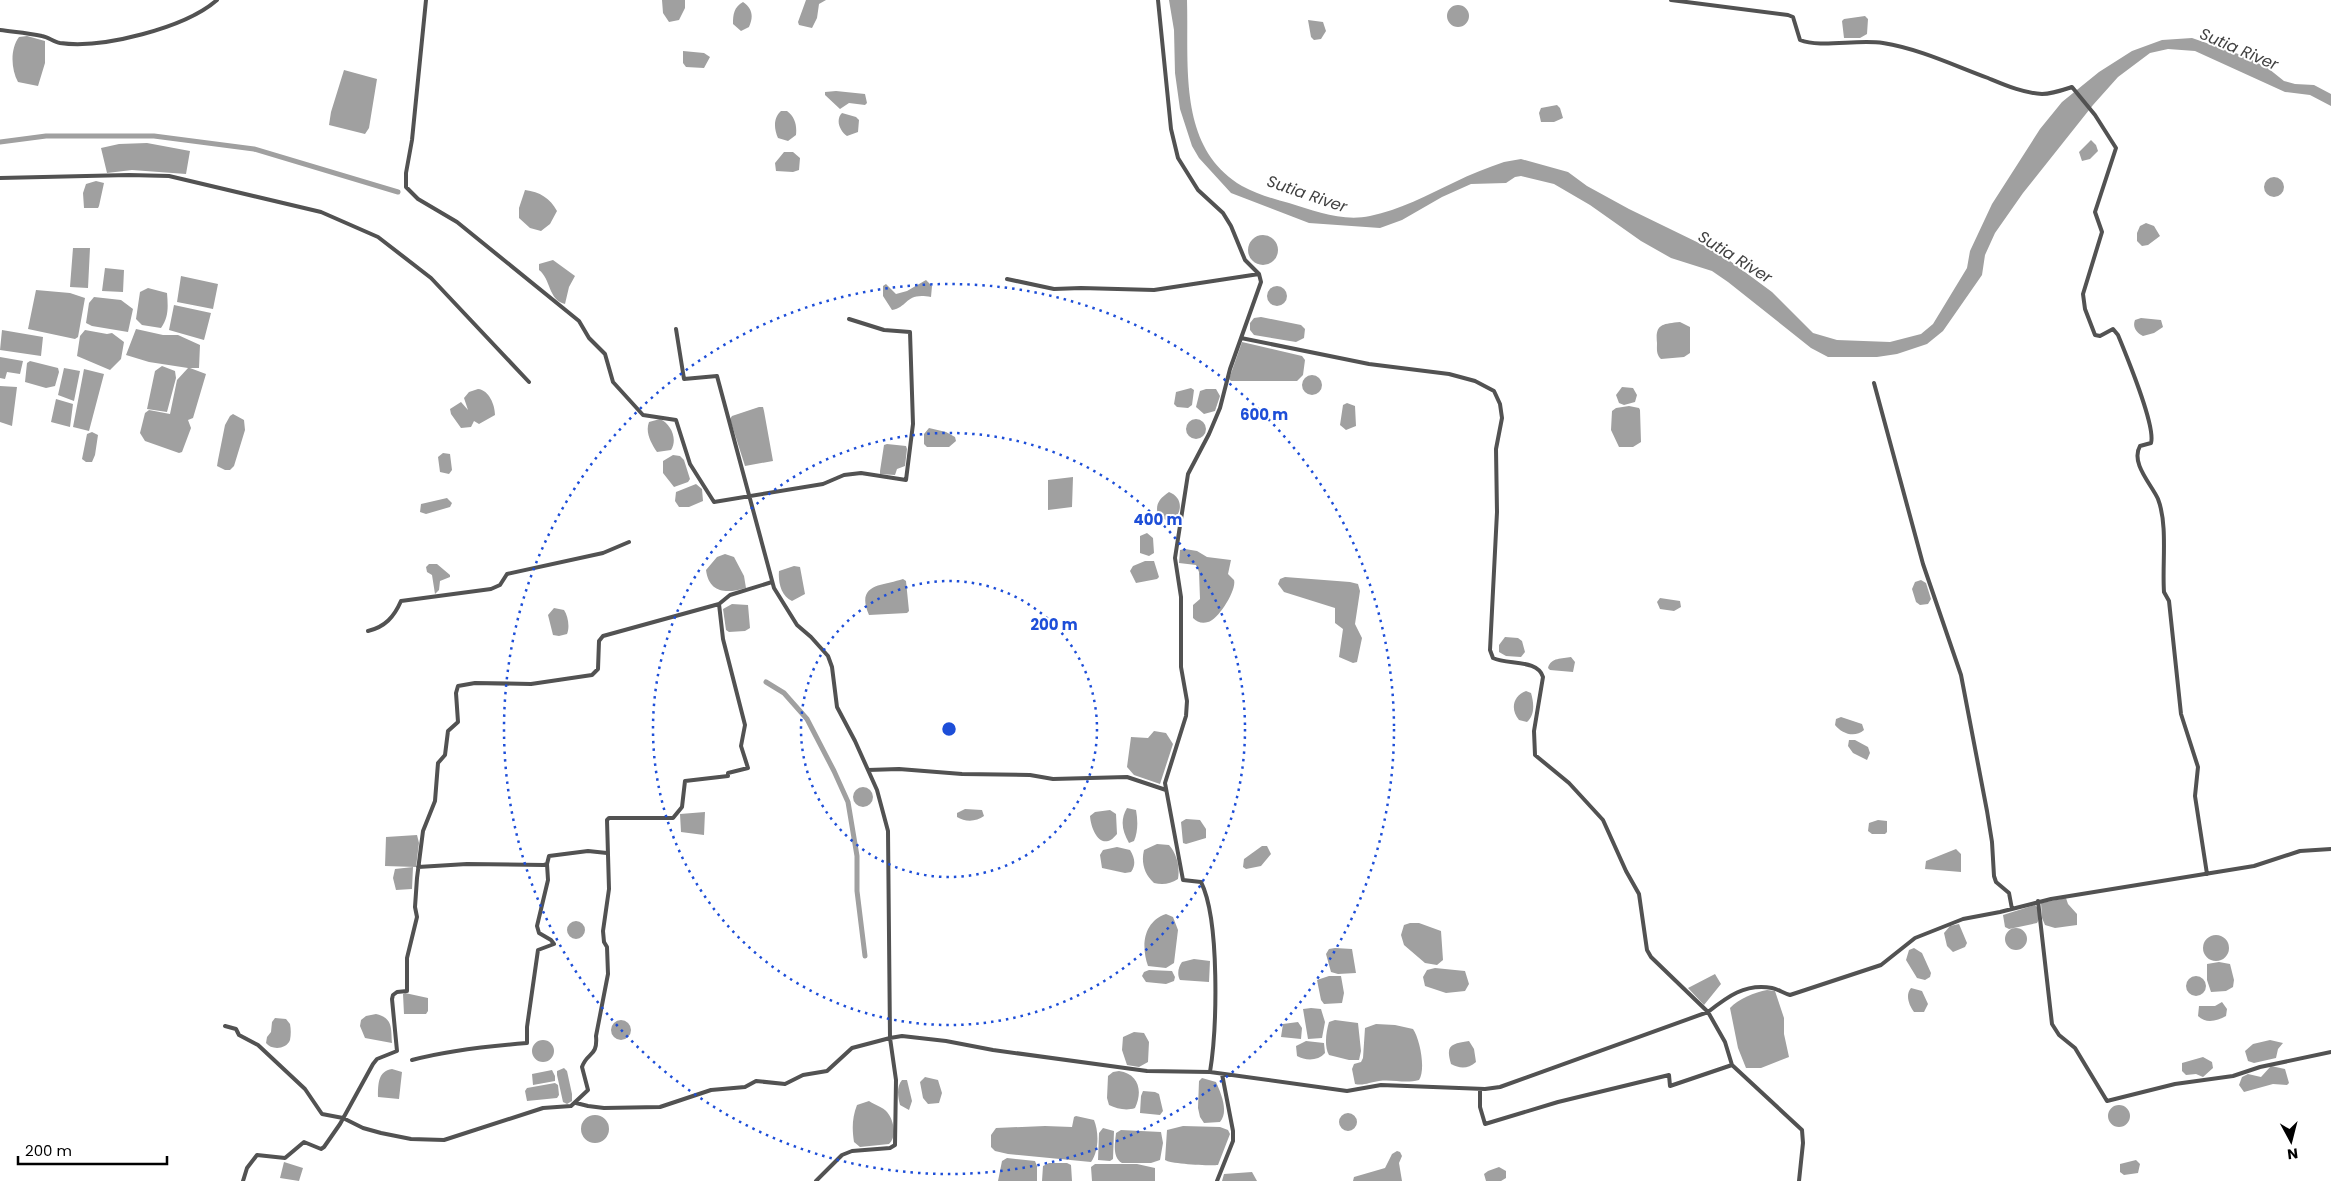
<svg xmlns="http://www.w3.org/2000/svg" width="2331" height="1181" viewBox="0 0 2331 1181" font-family="Poppins,sans-serif">
<style>
.water{fill:#a0a0a0}
.lines{fill:none;stroke-linecap:round;stroke-linejoin:round}
.canal{stroke:#a0a0a0;stroke-width:5}
.street{stroke:#525252;stroke-width:4}
.ring{fill:none;stroke:#1d4ed8;stroke-width:2.5;stroke-dasharray:2.5 5}
.labels{text-anchor:middle;dominant-baseline:central;stroke-width:4;stroke-linejoin:round;paint-order:stroke}
.water-label{font-size:16px;font-style:italic;fill:#414141;stroke:#fff}
.centre{fill:#1d4ed8;stroke:#fff;stroke-width:2.5}
.ring-label{font-size:15px;text-anchor:middle;font-weight:bold;fill:#1d4ed8;stroke:#fff;stroke-width:4;stroke-linejoin:round;paint-order:stroke}
</style>
<rect width="100%" height="100%" fill="#fff"/>
<!-- water -->
<path class="water" d="M662 0H685V8L679 20 669 22 663 13Z
M806 0H826L819 4 817 18 812 28 799 25 798 22Z
M1169 0H1187C1189 65 1177 148 1242 186 1256 194 1274 199 1289 203 1315 211 1343 222 1370 216 1400 210 1427 195 1455 182 1471 174 1487 168 1504 162L1521 159 1568 172 1587 186 1629 209 1703 245 1730 261 1772 292 1813 333 1837 340 1890 342 1921 334 1933 324 1967 268 1970 251 1992 204 2040 129 2062 102 2099 72 2132 51 2162 40 2192 38 2247 57 2269 69 2284 81 2295 84 2314 85 2331 94V106L2310 95 2285 92 2195 51 2168 49 2150 53 2118 77 2093 105 2023 193 1995 233 1985 255 1982 275 1943 331 1927 344 1897 354 1877 357H1828L1811 348 1728 282 1712 271 1671 258 1641 241 1590 205 1554 184 1521 176 1515 177 1506 183 1471 184 1442 197 1402 220 1380 228 1309 223 1231 193 1199 158 1192 146 1180 109 1175 73 1174 30Z
M743 2C752 8 754 16 749 27L741 31 733 24C733 14 734 7 743 2Z
M1447 16a11 11 0 1 1 22 0a11 11 0 1 1-22 0Z
M1865 16 1868 19 1867 34 1860 38H1844L1842 21 1844 19Z
M1308 20 1323 22 1326 31 1321 39 1314 40 1311 37Z
M27 36 45 41V63L38 86 18 82C11 69 10 49 19 37Z
M683 51 704 53 710 57 704 68 686 67 683 63Z
M344 70 377 79 369 128 365 134 329 125 331 112Z
M836 91 865 94 867 103 865 105 849 103 840 109 825 95V92Z
M1557 105 1560 108 1563 118 1554 122H1541L1539 113 1541 108Z
M781 111H787C795 117 797 125 796 135L788 141 778 138C774 129 773 118 781 111Z
M842 113 856 117 859 120 858 132 847 136C840 131 835 120 842 113Z
M2091 140 2096 145 2098 151 2090 159 2082 161 2079 152Z
M147 143 190 151 186 174 132 170 107 173 101 148 119 144Z
M784 152H793L800 158 799 170 793 172 776 171 775 163Z
M2264 187a10 10 0 1 1 20 0a10 10 0 1 1-20 0Z
M96 181 104 183 99 206 98 208H84L83 193 86 184Z
M525 190C540 192 550 198 557 211L550 224 541 231 530 228 519 218V208Z
M2146 223 2154 226 2160 236 2148 245 2142 246 2137 241V233L2140 226Z
M1248 250a15 15 0 1 1 30 0a15 15 0 1 1-30 0Z
M73 248H90L88 288 70 287Z
M553 260 575 276 569 287 565 304C548 300 551 279 539 270V264Z
M105 268 124 270 123 292 102 291Z
M181 276 218 284 213 309 177 302Z
M926 280 932 286 931 297C905 292 909 307 892 310L883 296V286L886 284 896 294 907 291Z
M1267 296a10 10 0 1 1 20 0a10 10 0 1 1-20 0Z
M148 288 167 293C168 306 169 317 161 328L142 325 136 319 140 292Z
M36 290 70 293 85 298 78 337 75 339 28 329Z
M94 297 121 300 133 309 128 332 92 326 86 323 89 303Z
M174 305 211 313 204 340 169 330Z
M1261 317 1301 325 1305 329 1304 338 1296 342 1254 335 1250 330V323L1254 318Z
M2141 318 2161 320 2163 327 2154 333 2143 336C2137 333 2132 327 2135 320Z
M1680 322 1690 327V353L1684 357 1661 359C1656 354 1657 349 1657 343 1655 324 1662 324 1680 322Z
M136 329 163 335H178L200 345 199 368H190L206 374 193 418 188 420 191 428 182 452 179 453 145 441 140 433 145 413 149 410 170 414 177 380 188 368 149 362 126 355Z
M2 330 43 337 41 356 0 350Z
M85 330 107 334 112 333 124 342 121 359 110 370 77 356 80 336Z
M1242 342 1302 356 1305 360 1303 375 1297 381H1231L1229 379Z
M0 357 23 361 20 374 7 372 5 379 0 378Z
M30 361 58 368 59 372 55 386 46 388 25 382 27 363Z
M162 366 175 371 176 378 167 412 147 409 155 371Z
M64 368 80 371 74 401 58 395Z
M84 369 104 374 89 431 73 427Z
M1302 385a10 10 0 1 1 20 0a10 10 0 1 1-20 0Z
M0 386 17 387 12 426 0 422Z
M1622 387 1633 388 1637 395 1635 402 1624 405 1619 403 1616 395Z
M1191 388 1194 390 1192 405 1188 408 1177 407 1174 404 1176 392Z
M478 389C489 390 495 405 495 415L479 424 474 421 471 427 461 428 451 414 450 409 461 402 468 410 464 398 469 392Z
M1206 389H1216L1220 396 1215 411 1204 414 1196 407 1200 391Z
M56 399 73 404 70 427 51 422Z
M1347 403 1355 406 1356 426 1346 430 1340 425 1343 405Z
M1629 406 1639 408 1640 410 1641 442 1633 447H1619L1611 430 1612 411 1616 408Z
M759 407H763L764 411 773 461 745 466 730 419 732 416Z
M233 414 244 420 245 430 234 466 230 470H225L217 466 218 460 225 425 230 416Z
M1186 429a10 10 0 1 1 20 0a10 10 0 1 1-20 0Z
M660 419C671 424 678 439 671 450L657 452C651 443 645 432 649 422Z
M929 428 946 432 955 437 956 441 949 447H927L924 444V434Z
M92 432 98 435 95 455 92 462H86L82 459 87 434Z
M887 444 906 446 907 449 905 466 897 469 895 475 880 474V471L884 445Z
M443 453 450 454 452 470 449 474 440 472 438 457Z
M673 455 680 456 684 460 690 479 688 482 674 487 663 473V461Z
M1073 477 1072 507 1048 510V480Z
M696 484 702 489 703 501 689 507H679L675 501 676 492Z
M1169 492C1182 497 1183 510 1174 520L1168 521 1158 516C1155 504 1159 499 1169 492Z
M447 498 452 503 450 507 426 514 420 512 421 504Z
M1147 533 1153 538 1154 553 1149 556 1140 553V536Z
M1185 549 1197 551 1207 557 1231 560 1228 574 1234 580C1237 590 1218 620 1208 622 1202 624 1197 622 1193 618V605L1200 599 1199 572 1196 565 1179 563 1180 550Z
M725 554 734 557 744 576 746 588C726 594 709 593 706 570L717 557Z
M1145 561H1154L1159 577 1157 579 1136 583 1130 571 1133 566Z
M429 564H437L450 575V577L440 581 439 590 435 594 432 575 427 572 426 567Z
M794 566 800 567 805 594 792 601C781 596 778 582 779 571Z
M1285 577 1350 582 1358 584 1360 591 1355 624 1362 638 1357 662 1353 663 1339 657 1343 629 1335 623V608L1284 592 1278 584 1280 579Z
M903 579 906 581 909 611 907 613 869 615C855 583 883 586 903 579Z
M1921 580 1926 583 1931 599 1928 604 1920 605 1916 602 1912 589 1915 582Z
M1660 598 1680 601 1681 607 1674 611 1660 609 1657 602Z
M732 604 748 605 750 628 745 631 729 632 726 630 723 609Z
M554 608 564 610C568 616 570 627 567 634L559 636 553 635 548 615Z
M1505 637 1518 638 1522 641 1525 652 1521 657 1506 656 1499 652V645Z
M1571 657 1575 662 1573 672 1550 670 1548 668C1551 657 1562 659 1571 657Z
M1526 691 1531 693C1534 703 1535 715 1527 722L1519 720C1510 709 1513 696 1526 691Z
M1841 717 1862 724 1864 730C1855 738 1842 734 1835 725L1836 719Z
M1154 731 1166 733 1173 744 1160 784 1134 775 1127 767 1131 737 1148 738Z
M1849 740H1855L1868 747 1870 753 1867 760 1853 753 1848 746Z
M853 797a10 10 0 1 1 20 0a10 10 0 1 1-20 0Z
M1127 808 1136 810C1138 821 1138 832 1134 841L1129 843C1122 831 1120 820 1127 808Z
M965 809 982 810 984 816C976 822 965 822 957 817V813Z
M1110 810 1116 814 1117 834C1102 853 1091 831 1090 816L1095 812Z
M705 812 704 835 681 832 680 814Z
M1186 819 1200 820 1206 829V838L1186 844 1183 843 1181 822Z
M1878 820 1887 821V832L1885 834H1872L1868 831 1869 823Z
M417 835 419 843 416 867 385 866 386 837Z
M1157 844 1169 845C1177 854 1180 867 1178 879 1170 884 1163 885 1154 883 1144 874 1141 862 1144 850Z
M1262 846H1267L1271 854 1261 866 1246 869 1243 867 1244 859Z
M1117 847 1130 850C1135 858 1136 865 1131 872L1125 873 1102 868 1100 855 1103 850Z
M1956 849 1961 854V872L1925 869 1926 861Z
M413 867 412 889 396 890 393 878 395 869Z
M2066 898 2068 904 2077 914V925L2055 928 2045 925 2042 918 2041 903Z
M2035 905C2039 908 2040 919 2037 923L2009 929 2005 927 2003 915Z
M1166 914 1173 917 1178 930 1174 963 1166 968 1148 966C1141 946 1143 922 1166 914Z
M567 930a9 9 0 1 1 18 0a9 9 0 1 1-18 0Z
M1410 923H1419L1441 931 1443 960 1437 965 1425 963 1404 945 1401 935 1404 925Z
M1959 924 1967 943 1965 947 1953 952 1947 946 1944 933 1950 926Z
M2005 939a11 11 0 1 1 22 0a11 11 0 1 1-22 0Z
M2203 948a13 13 0 1 1 26 0a13 13 0 1 1-26 0Z
M1335 948 1352 949 1356 973 1338 974 1331 972 1326 954 1329 949Z
M1914 948 1922 953 1931 973 1930 977 1925 980 1917 978 1906 960 1909 950Z
M1194 959 1210 961 1209 982 1180 980C1177 975 1178 967 1182 962Z
M2219 962 2230 964 2234 980 2233 987 2226 991 2211 992 2207 980V964Z
M1435 968 1465 971 1469 984 1465 991 1446 993 1425 986 1423 977 1427 970Z
M1149 970 1172 971 1175 977 1174 981 1166 984 1146 982 1142 976 1144 972Z
M1715 974 1721 984 1704 1005 1688 988Z
M2186 986a10 10 0 1 1 20 0a10 10 0 1 1-20 0Z
M1341 976 1344 993 1342 1003 1324 1004 1321 1000 1317 980 1329 976Z
M1911 988 1922 991 1928 1004 1924 1012H1914C1909 1005 1905 995 1911 988Z
M1767 990 1775 991 1784 1018V1034L1789 1057 1761 1068H1746L1738 1048 1730 1008C1738 999 1755 992 1767 990Z
M405 993 428 998V1011L426 1014H404L403 994Z
M2222 1002 2227 1009 2226 1016C2217 1021 2206 1024 2198 1016L2199 1006H2215Z
M1311 1008 1321 1009 1325 1022 1322 1038 1308 1039 1303 1009Z
M376 1014C393 1018 391 1028 392 1043L365 1038 360 1026 361 1020 366 1016Z
M275 1018 286 1019 290 1024C291 1029 291 1035 290 1040 286 1050 271 1050 266 1043L267 1037 271 1032 272 1022Z
M611 1030a10 10 0 1 1 20 0a10 10 0 1 1-20 0Z
M1335 1020 1358 1023 1361 1051 1359 1060H1349L1329 1055C1324 1046 1326 1032 1329 1022Z
M1298 1022 1302 1028 1301 1039 1281 1037 1283 1024Z
M1376 1024 1395 1025 1413 1029C1420 1039 1426 1070 1419 1080 1405 1084 1393 1079 1379 1081 1370 1082 1364 1086 1355 1084L1352 1069 1354 1064 1361 1062 1363 1058 1365 1028Z
M1134 1032 1144 1033 1149 1042 1148 1062 1139 1067 1127 1065 1122 1050 1123 1037Z
M2270 1040 2283 1043 2278 1049 2276 1058 2254 1063 2248 1061 2245 1051 2253 1044Z
M532 1051a11 11 0 1 1 22 0a11 11 0 1 1-22 0Z
M1306 1041 1324 1043 1325 1053C1318 1061 1306 1061 1297 1056L1296 1046Z
M1469 1041 1474 1049 1476 1062C1468 1069 1460 1069 1451 1064 1445 1044 1452 1044 1469 1041Z
M2203 1057 2212 1062 2213 1068 2203 1077 2196 1074 2186 1075 2182 1071V1063Z
M2271 1066 2285 1069 2289 1083 2287 1085 2273 1084 2244 1092 2239 1085 2242 1077 2248 1074 2261 1077Z
M564 1068 567 1071 572 1094V1101L567 1104 563 1102 557 1075V1071Z
M392 1069 402 1072 399 1099 378 1097C378 1084 378 1071 392 1069Z
M552 1070 555 1076V1081L533 1085 532 1074Z
M1119 1071C1139 1074 1143 1091 1135 1108 1127 1111 1117 1109 1109 1105L1107 1098 1108 1076 1113 1072Z
M925 1077 938 1080 942 1093 939 1103 928 1104 923 1098 920 1082Z
M1202 1078 1216 1082C1221 1093 1229 1112 1220 1122L1204 1123 1200 1117 1198 1108 1199 1081Z
M902 1080H907L912 1101 909 1110 900 1105C898 1097 896 1087 902 1080Z
M555 1083 558 1085 559 1095 557 1098 527 1101 525 1091 527 1088Z
M1143 1091 1155 1092 1159 1094 1163 1111 1160 1115 1140 1113 1141 1096Z
M869 1101C875 1105 883 1107 887 1112 894 1120 897 1137 889 1144L860 1147 854 1142C852 1129 852 1118 857 1105Z
M2108 1116a11 11 0 1 1 22 0a11 11 0 1 1-22 0Z
M1339 1122a9 9 0 1 1 18 0a9 9 0 1 1-18 0Z
M581 1129a14 14 0 1 1 28 0a14 14 0 1 1-28 0Z
M1076 1116 1094 1120C1099 1132 1099 1151 1091 1162L1008 1154 995 1151 991 1147V1135L996 1128 1045 1126 1072 1127 1074 1117Z
M1183 1126 1220 1127 1228 1130 1230 1134 1218 1165C1210 1166 1170 1164 1165 1160L1167 1130Z
M1103 1128 1114 1131 1113 1159 1110 1161 1098 1160 1099 1133Z
M1121 1130 1161 1132 1163 1143 1160 1160 1151 1163H1122C1112 1157 1115 1143 1116 1133Z
M1397 1151 1400 1152 1402 1156 1399 1163 1402 1181H1353L1354 1177 1385 1168 1392 1154Z
M1007 1158 1035 1161 1037 1166V1181H998L1002 1161Z
M2136 1160 2140 1164 2138 1173 2124 1175 2120 1172V1164Z
M284 1162 303 1168 299 1181 280 1178Z
M1049 1163H1067L1071 1165 1072 1181H1042L1043 1166Z
M1095 1164H1137L1155 1168V1181H1092L1091 1167Z
M1499 1167 1506 1171V1178L1501 1181H1486L1484 1174 1488 1171Z
M1252 1172 1257 1181H1222L1224 1174Z"/>
<g class="lines">
<!-- canal -->
<path class="canal" d="M0 142 46 136H154L254 149 398 192
M766 682 784 693 807 719 834 771 848 802 857 856V891L865 956"/>
<!-- street -->
<path class="street" d="M426 0 412 140 406 173V187L418 199 457 222 579 321 589 338 605 354 613 382 643 415 676 420 690 464 714 502 823 484 844 475 861 473 906 480 913 424 910 332 884 330 849 319
M1158 0 1171 129 1178 158 1198 190 1223 213 1231 226 1245 260 1259 274 1261 282 1230 369 1220 408 1209 434 1188 474 1175 558 1181 597V667L1187 701 1186 716 1165 783 1183 880 1201 882C1220 920 1217 1029 1210 1072
M1671 0 1788 15 1793 17 1800 40C1820 48 1858 39 1883 43 1920 49 1953 65 1988 78 2005 85 2023 93 2042 94 2052 94 2063 90 2072 87L2095 115 2116 148 2095 212 2102 232 2083 294 2085 309 2095 335 2100 336 2113 329 2118 335C2126 355 2156 426 2151 443L2140 446C2130 463 2152 485 2158 499 2168 525 2162 564 2164 592L2169 601 2181 714 2198 767 2195 796 2207 874
M0 30C14 32 28 33 42 36 48 37 54 42 60 43 102 49 185 28 217 0
M0 178 129 175 169 176 321 212 378 237 431 278 529 382
M1007 279 1054 289 1081 288 1154 290 1259 274
M1241 338 1369 364 1449 374 1475 381 1494 391 1500 404 1502 418 1496 449 1497 512 1490 650 1493 658C1508 665 1538 659 1543 677L1534 731 1535 755 1569 783 1603 820 1626 871 1639 894 1647 950 1651 957 1708 1012 1725 1042 1732 1065 1802 1130 1803 1143 1799 1181
M1874 383 1923 564 1961 675 1987 811 1992 842 1994 876 1996 882 2009 893 2012 909
M368 631C385 627 394 617 401 601L491 589 500 585 507 574 603 553 629 542
M868 770 899 769 962 774 1030 775 1053 779 1127 777 1166 790
M418 867 467 864 544 865 547 864 549 856 588 851 607 853
M2038 901 2052 1024 2059 1035 2075 1048 2107 1101 2175 1084 2233 1076 2260 1067 2331 1052
M225 1026 236 1029 239 1035 258 1045 305 1089 322 1114 343 1118 363 1128 381 1133 411 1139 444 1140 543 1108 571 1106 588 1090 582 1067C587 1052 598 1057 596 1036L608 974 607 947 604 942 603 931 609 889 607 820 609 818H673L682 807 685 781 728 776V773L748 768 741 746 745 725 723 639 719 604
M412 1060C449 1050 489 1046 527 1043V1027L538 950 554 944 551 940 539 933 537 926 548 880 547 864
M1480 1090V1107L1485 1124 1558 1102 1669 1075 1670 1086 1732 1065
M576 1103 588 1106 604 1108 660 1107 711 1090 745 1087 756 1081 785 1084 803 1075 827 1071 852 1048 890 1038 888 831 877 790 855 741 837 707 832 667 828 656 811 637 797 625 774 588 717 376 684 379 676 329
M243 1181 247 1168 257 1155 285 1158 304 1142 321 1149 324 1147 340 1124 373 1064 377 1059 397 1051 392 999 393 995 397 992 407 991V958L417 917 415 907 417 878 423 831 435 801 438 763 445 755 448 731 458 722 456 693 458 686 475 683 531 684 592 675 598 669 599 641 603 636 719 604 730 595 772 582
M816 1181 842 1155 852 1151 890 1148 895 1145 896 1080 890 1038 902 1036 946 1041 993 1050 1147 1071 1210 1072 1347 1091 1381 1085 1485 1089 1500 1087 1708 1012C1727 997 1745 983 1772 988 1778 989 1783 993 1790 995L1881 965 1915 938 1963 919 2000 912 2051 899 2254 866 2300 851 2331 849
M1217 1181 1233 1141V1131L1222 1074"/>
</g>
<!-- distance rings -->
<g class="ring">
<circle cx="949" cy="729" r="148"/>
<circle cx="949" cy="729" r="296"/>
<circle cx="949" cy="729" r="445"/>
</g>
<g class="labels">
<!-- water labels -->
<g class="water-label">
<text transform="translate(2239 49) rotate(23)">Sutia River</text>
<text transform="translate(1307 194) rotate(19)">Sutia River</text>
<text transform="translate(1735 257) rotate(32)">Sutia River</text>
</g>
</g>
<circle cx="949" cy="729" r="8" class="centre"/>
<g class="ring-label">
<text x="1264" y="420">600 m</text>
<text x="1158" y="525">400 m</text>
<text x="1054" y="630">200 m</text>
</g>
<!-- north arrow -->
<g transform="translate(2291 1141) rotate(173)" stroke="#ffffff" stroke-width="4" paint-order="stroke">
<path d="M0-4L9 19L0 12L-9 19Z" fill="#000000"/>
<text y="-8" font-size="14" font-weight="bold" text-anchor="middle" fill="#000000">N</text>
</g>
<!-- scale -->
<path d="M18 1156v8h149v-8" fill="none" stroke="#000000" stroke-width="2.5"/>
<text x="25" y="1156" font-size="15" fill="#000000" stroke="#ffffff" stroke-width="4" paint-order="stroke">200 m</text>
</svg>
